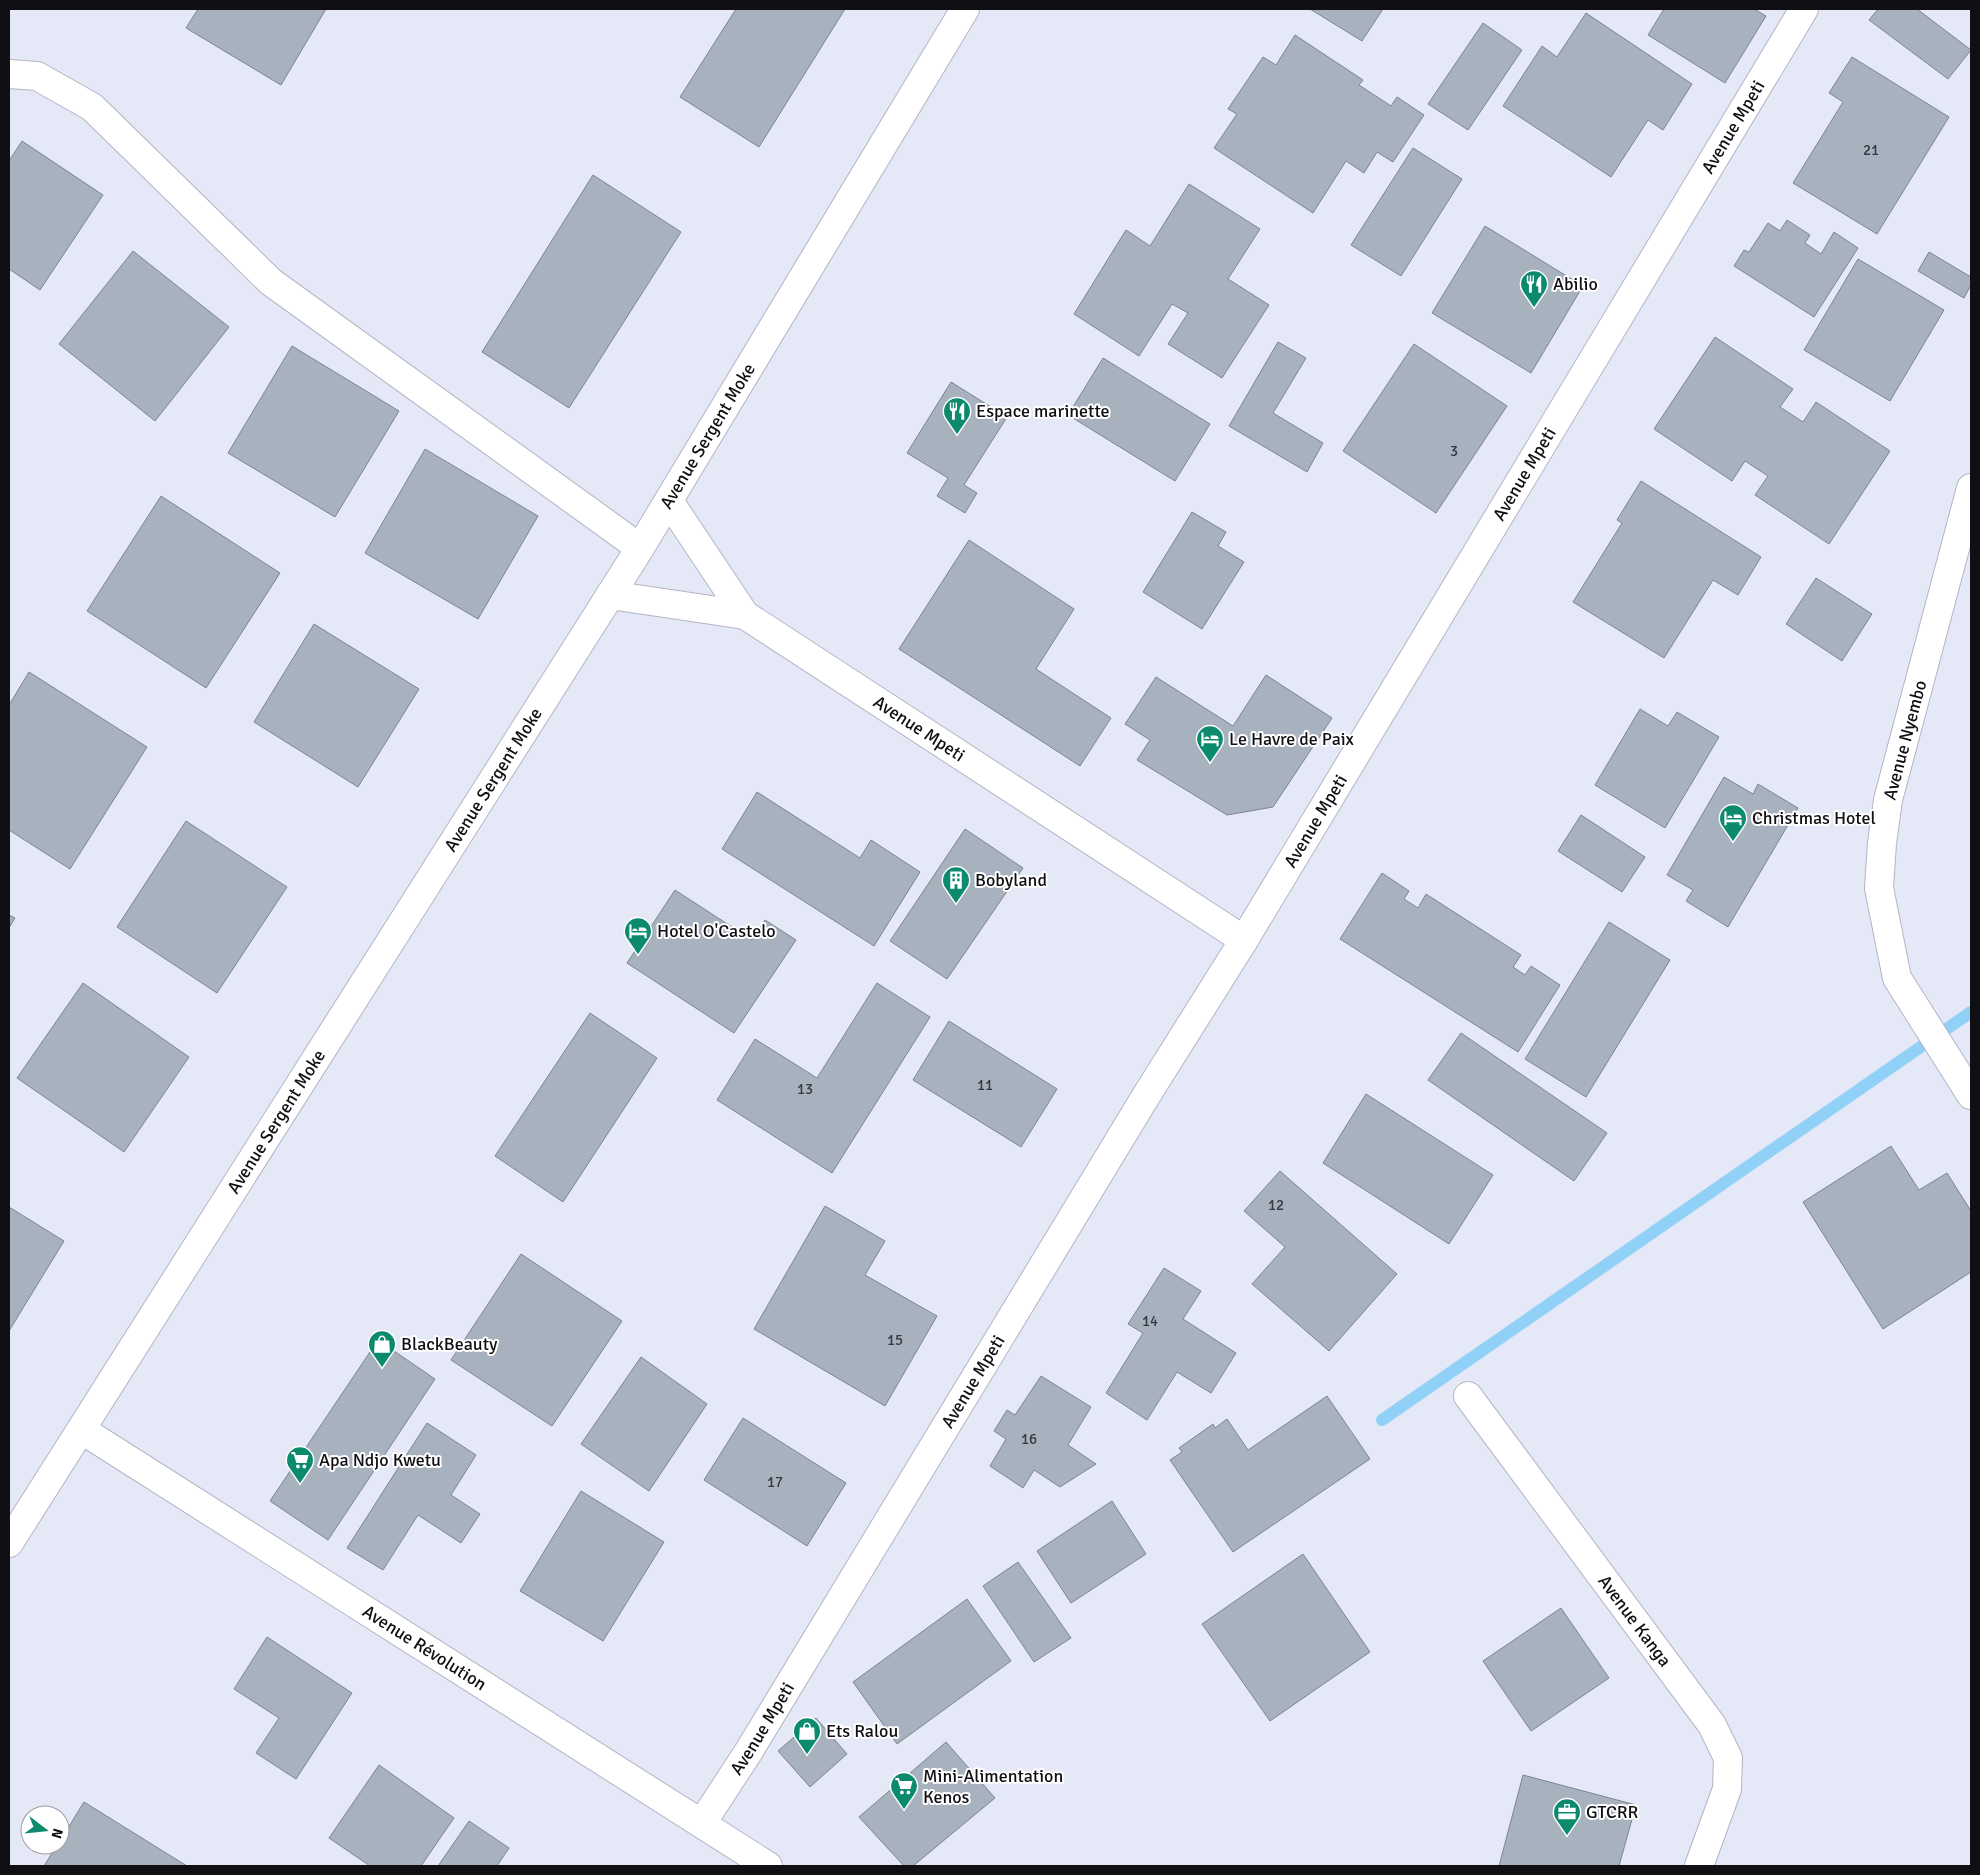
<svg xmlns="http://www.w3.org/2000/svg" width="1980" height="1875" viewBox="0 0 1980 1875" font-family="Signika,sans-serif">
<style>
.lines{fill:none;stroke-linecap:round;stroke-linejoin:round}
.stream{stroke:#92d1f7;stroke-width:12}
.building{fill:#a8b1be;stroke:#7c8591}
.minor-casing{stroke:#b3b5c4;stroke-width:30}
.secondary-casing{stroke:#b3b5c4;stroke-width:30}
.minor{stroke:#fff;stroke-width:28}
.secondary{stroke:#fff;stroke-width:28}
.labels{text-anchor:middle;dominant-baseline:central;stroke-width:4;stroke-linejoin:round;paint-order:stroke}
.number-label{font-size:15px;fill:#35383e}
.street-label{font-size:18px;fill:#0f0f14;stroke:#fff}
.poi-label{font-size:18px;fill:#0f0f14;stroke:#fff;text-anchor:start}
</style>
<rect width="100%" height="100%" fill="#e5e8f7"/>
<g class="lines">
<!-- stream -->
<path class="stream" d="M1382 1420 1971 1012"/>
</g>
<!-- building -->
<path class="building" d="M198 9H326L281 85 186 28Z
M736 9H845L759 147 680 97Z
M1310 9H1383L1362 41Z
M1664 9H1754L1766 16 1725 83 1648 35Z
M1878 9H1917L1971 50 1948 79 1869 20Z
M1586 13 1692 84 1663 130 1648 120 1611 177 1503 106 1542 46 1557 57Z
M1483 23 1522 50 1468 130 1428 104Z
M1295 35 1363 80 1359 85 1391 106 1397 97 1424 115 1393 162 1377 152 1364 173 1346 161 1313 213 1214 148 1237 114 1228 109 1263 57 1276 65Z
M1852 57 1949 117 1877 234 1793 183 1843 102 1829 93Z
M22 141 103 195 40 290 9 269V161Z
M1413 148 1462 179 1401 276 1351 245Z
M593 175 681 232 569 408 482 352Z
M1189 184 1260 229 1228 279 1269 305 1222 378 1168 344 1188 313 1172 304 1139 356 1074 314 1126 230 1150 246Z
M1787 220 1810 235 1805 243 1821 254 1834 232 1858 248 1814 317 1734 266 1744 250 1749 252 1768 223 1780 231Z
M1485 226 1583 286 1531 373 1432 313Z
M133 251 229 327 155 421 59 344Z
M1929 252 1971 277V285L1964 298 1918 271Z
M1858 259 1944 310 1890 401 1804 350Z
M1715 337 1793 389 1780 407 1803 422 1816 402 1890 451 1829 544 1755 495 1768 476 1745 461 1732 481 1654 429Z
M1278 342 1306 358 1273 413 1323 443 1307 472 1229 426Z
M1414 344 1507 406 1436 513 1343 451Z
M292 346 399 411 335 517 228 453Z
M1103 358 1210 424 1175 481 1068 415Z
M951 382 1007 417 964 485 977 493 965 513 937 496 948 478 907 453Z
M425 449 538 516 478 619 365 553Z
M1641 481 1761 557 1738 595 1713 580 1664 658 1573 602 1622 523 1617 520Z
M161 496 280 573 206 688 87 611Z
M1192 512 1226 532 1218 546 1244 562 1202 629 1143 592Z
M969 540 1074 609 1036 669 1111 718 1080 766 899 649Z
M1816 578 1872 614 1842 661 1786 624Z
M314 624 419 689 358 787 254 722Z
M29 672 147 747 70 869 9 830V705Z
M1266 675 1332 718 1273 807 1227 815 1137 760 1150 740 1125 724 1156 677 1233 726Z
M1640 709 1668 726 1677 712 1719 737 1665 828 1595 785Z
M1724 777 1753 794 1758 784 1798 808 1728 927 1686 901 1693 890 1667 875Z
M757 792 860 858 871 840 920 872 874 946 722 849Z
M1581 815 1645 857 1622 892 1558 851Z
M186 821 287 887 217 993 117 927Z
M965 829 1023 868 947 979 890 941Z
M1382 873 1409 891 1404 899 1418 908 1426 894 1521 955 1513 967 1525 975 1531 966 1560 985 1518 1052 1340 939Z
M675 890 752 940 765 920 796 940 734 1033 627 963Z
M9 915 15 918 9 928Z
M1609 922 1670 960 1586 1097 1525 1059Z
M83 983 189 1057 124 1152 17 1078Z
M877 983 930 1017 832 1173 717 1100 755 1039 817 1078Z
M590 1013 657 1058 563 1202 495 1156Z
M949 1021 1057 1089 1021 1147 913 1080Z
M1461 1033 1607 1133 1574 1181 1428 1080Z
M1366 1094 1493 1175 1449 1244 1323 1163Z
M1891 1146 1919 1190 1947 1173 1971 1211V1272L1883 1329 1803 1202Z
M1280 1171 1397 1274 1329 1351 1252 1284 1285 1247 1244 1211Z
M825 1206 885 1241 865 1275 937 1316 885 1406 754 1329Z
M9 1207 64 1241 9 1331Z
M521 1254 622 1321 552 1426 451 1360Z
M1164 1268 1201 1291 1183 1319 1236 1353 1211 1393 1177 1372 1147 1420 1106 1393 1143 1333 1128 1324Z
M378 1340 435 1379 328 1540 270 1501Z
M641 1357 707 1404 649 1491 581 1444Z
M1041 1376 1091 1407 1068 1445 1096 1464 1060 1487 1034 1470 1023 1488 990 1466 1006 1439 994 1431 1007 1410 1015 1415Z
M1327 1396 1370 1459 1233 1552 1170 1460 1182 1452 1179 1448 1213 1424 1215 1428 1227 1419 1248 1450Z
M743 1418 846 1483 807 1546 704 1480Z
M427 1423 476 1455 451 1495 480 1514 461 1543 418 1515 383 1570 347 1548Z
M581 1491 664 1542 603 1641 520 1591Z
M1112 1501 1146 1554 1071 1603 1037 1551Z
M1303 1554 1370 1652 1270 1721 1202 1624Z
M1018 1562 1071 1638 1034 1662 983 1586Z
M967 1599 1011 1661 897 1744 853 1682Z
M1561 1608 1609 1678 1531 1731 1483 1661Z
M267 1637 352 1693 296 1779 256 1753 279 1718 234 1689Z
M816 1718 847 1754 810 1787 778 1751Z
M946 1742 995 1798 913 1866H904L859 1817Z
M379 1765 454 1818 421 1866H370L329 1838Z
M1523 1775 1636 1805 1619 1866H1499Z
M84 1802 187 1866H44L57 1845H60V1841Z
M469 1821 509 1848 497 1866H438Z"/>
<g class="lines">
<!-- minor casing -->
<g class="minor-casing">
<g id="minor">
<path d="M9 74 37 76 92 107 271 282 640 548"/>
<path d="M1971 488 1888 800 1882 843 1879 888 1897 978 1971 1095"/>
<path id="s1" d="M669 501 745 615 1244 940"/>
<path d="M610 595 745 615"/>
<path id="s2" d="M1468 1396 1712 1725 1728 1758 1727 1789 1699 1866"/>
<path id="s3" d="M82 1430 768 1866"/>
<path id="s4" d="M702 1823 749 1751 1146 1096 1244 940 1804 9"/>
</g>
</g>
<!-- secondary casing -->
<g class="secondary-casing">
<g id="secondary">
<path id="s5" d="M9 1543 640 548 965 9"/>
</g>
</g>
<!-- minor -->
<use href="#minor" class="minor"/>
<!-- secondary -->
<use href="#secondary" class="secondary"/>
</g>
<!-- icons -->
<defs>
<g id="restaurant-pin" transform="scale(1.4375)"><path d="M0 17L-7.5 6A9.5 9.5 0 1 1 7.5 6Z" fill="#0c8a6e" stroke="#fff"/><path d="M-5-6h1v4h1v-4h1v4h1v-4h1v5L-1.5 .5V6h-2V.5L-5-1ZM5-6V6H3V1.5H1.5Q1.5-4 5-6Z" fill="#fff"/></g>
<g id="hotel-pin" transform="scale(1.4375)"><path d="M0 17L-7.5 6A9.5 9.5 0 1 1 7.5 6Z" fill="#0c8a6e" stroke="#fff"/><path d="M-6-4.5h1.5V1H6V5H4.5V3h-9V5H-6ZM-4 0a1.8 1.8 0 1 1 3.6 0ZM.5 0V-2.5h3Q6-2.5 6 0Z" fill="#fff"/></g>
<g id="building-pin" transform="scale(1.4375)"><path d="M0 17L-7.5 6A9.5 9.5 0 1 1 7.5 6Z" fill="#0c8a6e" stroke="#fff"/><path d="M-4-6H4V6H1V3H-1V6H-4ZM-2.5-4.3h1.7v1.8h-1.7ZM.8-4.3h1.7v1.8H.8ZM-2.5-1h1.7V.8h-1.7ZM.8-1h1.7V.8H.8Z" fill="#fff"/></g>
<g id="shop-pin" transform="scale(1.4375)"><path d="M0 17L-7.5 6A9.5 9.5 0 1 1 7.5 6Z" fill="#0c8a6e" stroke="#fff"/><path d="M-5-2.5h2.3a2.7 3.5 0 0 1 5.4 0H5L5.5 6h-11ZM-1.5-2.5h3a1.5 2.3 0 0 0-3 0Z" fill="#fff"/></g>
<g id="supermarket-pin" transform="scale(1.4375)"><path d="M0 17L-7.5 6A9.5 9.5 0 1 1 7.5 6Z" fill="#0c8a6e" stroke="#fff"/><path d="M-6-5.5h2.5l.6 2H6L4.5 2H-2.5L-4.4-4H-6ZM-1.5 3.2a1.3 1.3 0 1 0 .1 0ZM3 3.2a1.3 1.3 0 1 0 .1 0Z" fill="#fff"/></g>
<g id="office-pin" transform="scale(1.4375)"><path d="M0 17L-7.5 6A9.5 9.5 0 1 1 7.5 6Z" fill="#0c8a6e" stroke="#fff"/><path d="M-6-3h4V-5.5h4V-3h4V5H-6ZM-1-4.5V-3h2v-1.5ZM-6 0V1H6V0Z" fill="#fff"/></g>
</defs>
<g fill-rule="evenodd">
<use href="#restaurant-pin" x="1534" y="284"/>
<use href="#restaurant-pin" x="957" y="411"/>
<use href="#hotel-pin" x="1210" y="739"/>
<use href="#hotel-pin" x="1733" y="818"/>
<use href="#building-pin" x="956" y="880"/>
<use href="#hotel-pin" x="638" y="931"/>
<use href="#shop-pin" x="382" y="1344"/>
<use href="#supermarket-pin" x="300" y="1460"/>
<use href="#shop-pin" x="807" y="1731"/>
<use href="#supermarket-pin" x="904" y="1786"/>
<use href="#office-pin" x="1567" y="1812"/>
</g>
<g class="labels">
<!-- number labels -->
<g class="number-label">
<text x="1871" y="150">21</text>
<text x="1454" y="451">3</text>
<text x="985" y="1085">11</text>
<text x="805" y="1089">13</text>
<text x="1276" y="1205">12</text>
<text x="1150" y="1321">14</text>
<text x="895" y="1340">15</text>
<text x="1029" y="1439">16</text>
<text x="775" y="1482">17</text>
</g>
<!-- street labels -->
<g class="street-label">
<text stroke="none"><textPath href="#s4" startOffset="1985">Avenue Mpeti</textPath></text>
<text stroke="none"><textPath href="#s5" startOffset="1309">Avenue Sergent Moke</textPath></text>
<text stroke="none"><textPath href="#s4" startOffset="1580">Avenue Mpeti</textPath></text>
<text stroke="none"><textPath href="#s1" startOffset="345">Avenue Mpeti</textPath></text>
<text transform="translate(1905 740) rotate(-75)">Avenue Nyembo</text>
<text stroke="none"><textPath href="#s5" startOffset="904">Avenue Sergent Moke</textPath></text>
<text stroke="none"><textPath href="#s4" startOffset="1175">Avenue Mpeti</textPath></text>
<text stroke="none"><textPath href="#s5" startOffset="499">Avenue Sergent Moke</textPath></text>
<text stroke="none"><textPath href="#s4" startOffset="518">Avenue Mpeti</textPath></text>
<text stroke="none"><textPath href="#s2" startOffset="280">Avenue Kanga</textPath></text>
<text stroke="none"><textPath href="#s3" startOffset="406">Avenue Révolution</textPath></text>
<text stroke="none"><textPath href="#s4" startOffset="112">Avenue Mpeti</textPath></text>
</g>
<!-- poi labels -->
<g class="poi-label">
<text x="1553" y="284">Abilio</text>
<text x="976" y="411">Espace marinette</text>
<text x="1229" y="739">Le Havre de Paix</text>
<text x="1752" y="818">Christmas Hotel</text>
<text x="975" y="880">Bobyland</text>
<text x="657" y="931">Hotel O'Castelo</text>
<text x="401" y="1344">BlackBeauty</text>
<text x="319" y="1460">Apa Ndjo Kwetu</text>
<text x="826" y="1731">Ets Ralou</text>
<text x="923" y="1776">Mini-Alimentation<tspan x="923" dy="21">Kenos</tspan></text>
<text x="1586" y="1812">GTCRR</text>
</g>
</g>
<!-- border -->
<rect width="1980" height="1875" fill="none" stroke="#0f0f14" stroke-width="20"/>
<!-- north arrow -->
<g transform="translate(45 1830) rotate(106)"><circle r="24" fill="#ffffff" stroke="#9f9fa1"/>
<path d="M0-4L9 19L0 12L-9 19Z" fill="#0c8a6e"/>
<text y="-8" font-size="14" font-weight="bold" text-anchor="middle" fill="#0f0f14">N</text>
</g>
</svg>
